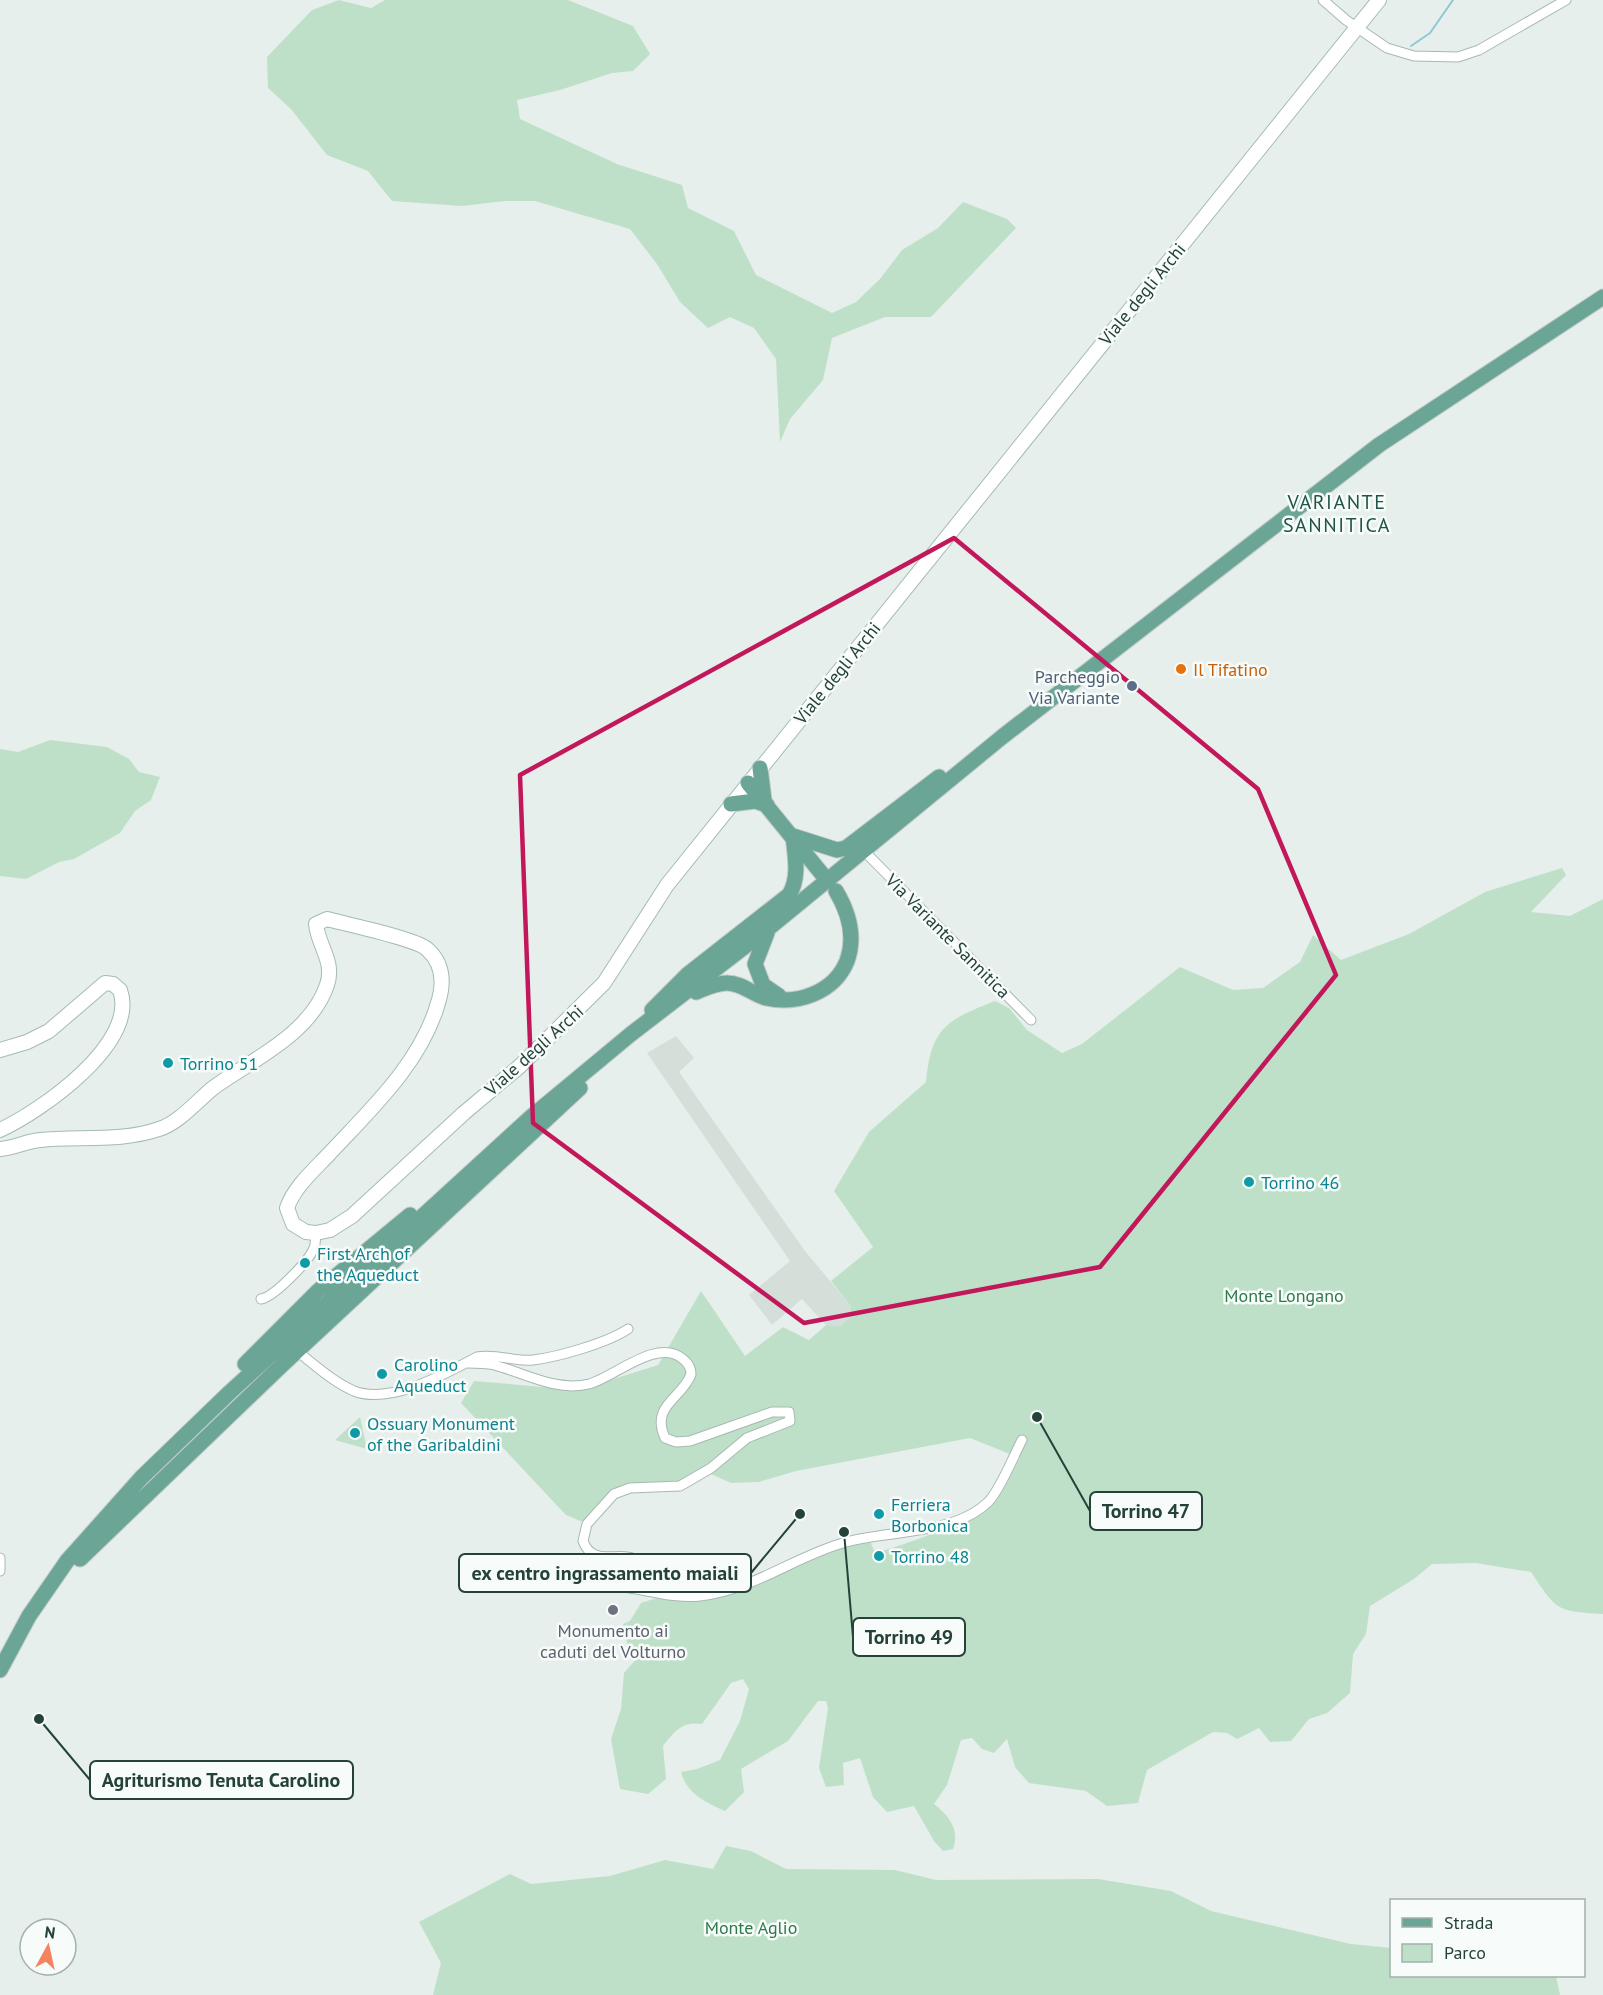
<svg xmlns="http://www.w3.org/2000/svg" width="1603" height="1995" viewBox="0 0 1603 1995" font-family="'PT Sans',sans-serif">
<style>
.built{fill:#d4dfda}
.green{fill:#bfe0c8}
.lines{fill:none;stroke-linecap:round;stroke-linejoin:round}
.stream{stroke:#8ec9d4;stroke-width:2}
.street-casing{stroke:#a8b8b2;stroke-width:11}
.secondary-casing{stroke:#a4bbb3;stroke-width:16}
.primary-casing{stroke:#c2cac8;stroke-width:17}
.street{stroke:#fff;stroke-width:9}
.secondary{stroke:#fff;stroke-width:14}
.primary{stroke:#6aa596;stroke-width:15}
.marked{fill:none;stroke:#c2185b;stroke-width:4.5;stroke-linejoin:round}
.food-dot{fill:#e8710a;stroke:#f7fbf9;stroke-width:2}
.service-dot{fill:#5c6f8a;stroke:#f7fbf9;stroke-width:2}
.culture-dot{fill:#0f9aa8;stroke:#f7fbf9;stroke-width:2}
.worship-dot{fill:#6b7280;stroke:#f7fbf9;stroke-width:2}
.labels{text-anchor:middle;dominant-baseline:central;stroke-width:5;stroke-linejoin:round;paint-order:stroke}
.street-label{font-size:18px;fill:#24423a;stroke:#f7fbf9}
.food-label{font-size:18px;fill:#c56008;stroke:#f7fbf9;text-anchor:start}
.service-label{font-size:18px;fill:#4e5e75;stroke:#f7fbf9;text-anchor:end}
.culture-label{font-size:18px;fill:#0d838f;stroke:#f7fbf9;text-anchor:start}
.park-label{font-size:18px;fill:#2d7a4b;stroke:#f7fbf9}
.worship-label{font-size:18px;fill:#5b616d;stroke:#f7fbf9}
.neighbourhood-label{font-size:20px;letter-spacing:1.5px;fill:#1f5548;stroke:#f7fbf9}
.leader{fill:none;stroke:#24423a;stroke-width:2}
.callout-dot{fill:#24423a;stroke:#f7fbf9;stroke-width:2}
.callout{fill:#f7fbf9;stroke:#24423a;stroke-width:2}
.callout-label{font-size:20px;text-anchor:middle;font-weight:bold;fill:#24423a}
</style>
<rect width="100%" height="100%" fill="#e6efeb"/>
<!-- built -->
<path class="built" d="M676 1036 694 1058 679 1072 805 1251 850 1305 851 1316 840 1326 826 1325 802 1299 772 1325 749 1295 790 1261 647 1053Z"/>
<!-- green -->
<path class="green" d="M339 0 371 8 385 0H568L633 26 650 54 633 71 612 73 560 90 517 100 520 119 617 164 682 185 688 208 734 231 756 275 832 313 856 302 880 279 902 250 938 228 963 202 1007 219 1016 228 931 317H885L832 338 823 380 790 419 780 442 776 359 754 328 730 317 708 328 680 302 657 264 630 229 535 201H505L462 206 392 201 368 171 327 155 291 109 268 88 267 57 312 10Z
M50 740 107 747 129 759 139 772 160 777 151 800 135 811 120 833 74 859 59 862 26 879 0 876V749L18 752Z
M1562 868 1566 875 1531 912 1570 916 1603 899V1614C1556 1611 1557 1611 1531 1572L1476 1563 1432 1564 1414 1579 1370 1606 1366 1634 1353 1654 1350 1693 1327 1713 1309 1719 1291 1741 1270 1742 1259 1728 1237 1739 1227 1733 1213 1732 1147 1770 1138 1803 1107 1806 1086 1791 1029 1783 1015 1767 1007 1739 994 1753 982 1749 972 1738 961 1740 947 1785 934 1804C949 1816 960 1829 953 1849L943 1851 934 1841 914 1806 887 1812 873 1797 860 1758 843 1763 844 1785 826 1787 819 1768 828 1708 826 1701H818L788 1741 741 1769 744 1792 725 1811C705 1802 687 1794 681 1772L697 1769 720 1760 740 1721 749 1689 743 1679 731 1683 702 1724C682 1721 675 1731 663 1746L666 1779 648 1794 620 1789 611 1739 621 1709 624 1673 637 1658 627 1643 623 1624 630 1621 641 1603 663 1596 718 1597 828 1551 870 1541 875 1553C901 1546 951 1528 974 1515 995 1502 1008 1478 1020 1458L970 1438 796 1471 759 1482 731 1483 702 1470 684 1481 634 1483 612 1490 583 1522 566 1515 461 1403 474 1381 579 1390 658 1365 701 1291 745 1356 783 1327 809 1340 826 1325 840 1326 851 1316 850 1305 831 1281 873 1247 834 1191 869 1132 926 1082C931 1027 947 1020 995 1001L1009 1008 1027 1030 1062 1053 1082 1044 1180 967 1233 990 1263 988 1300 962 1313 935 1341 960 1409 934 1485 892Z
M360 1417 367 1449 335 1440Z
M726 1846 751 1851 786 1869 895 1870 936 1880 1098 1879 1171 1891 1211 1911 1351 1944 1391 1948 1392 1976H1556L1560 1995H433L441 1963 419 1922 510 1874 531 1884 610 1876 665 1860 713 1869Z"/>
<g class="lines">
<!-- stream -->
<path class="stream" d="M1411 46 1430 33 1453 0"/>
<!-- street casing -->
<g class="street-casing">
<path id="street" d="M1323 0 1346 20 1387 48 1414 56 1458 57 1479 50 1566 0
M864 851 1031 1020
M261 1299C274 1297 309 1261 314 1248 316 1244 315 1238 316 1233
M297 1351C315 1365 333 1382 354 1391 390 1405 445 1374 477 1357 496 1353 514 1362 533 1360 558 1357 607 1343 628 1329
M467 1363C476 1363 486 1363 494 1365 525 1373 556 1392 589 1384 615 1377 657 1337 683 1359 688 1363 691 1367 691 1374 683 1398 650 1405 665 1438L676 1442 690 1441 772 1412H789L790 1421 747 1438 711 1468 680 1486 630 1488 614 1494 587 1524 583 1541C593 1568 618 1550 637 1560L638 1571 627 1576 623 1587C647 1590 676 1599 700 1596 754 1590 795 1556 846 1542 889 1530 956 1535 989 1501 1001 1488 1013 1457 1022 1440
M0 1558V1571"/>
</g>
<!-- secondary casing -->
<g class="secondary-casing">
<path id="secondary" d="M0 1050 27 1042 49 1031 105 983 113 984 120 990C139 1043 41 1111 0 1130
M0 1149C14 1148 27 1141 40 1140 78 1136 122 1142 159 1129 179 1123 197 1101 213 1088 251 1060 310 1035 327 985 335 961 318 946 316 924L327 919C346 924 416 939 427 949 444 964 444 984 438 1003 421 1063 370 1110 329 1154 315 1169 294 1187 287 1208L293 1224 306 1232 316 1233 330 1230 352 1216 464 1113 520 1066 604 983 667 885 1379 0"/>
</g>
<!-- primary casing -->
<g class="primary-casing">
<path id="primary" d="M760 768 764 800
M748 783 822 874
M731 804 755 801 767 805
M793 836 837 850 846 848 939 777
M767 933 755 964 763 985 779 996
M696 992C706 988 716 983 727 983 742 983 752 994 766 998 797 1005 834 993 847 961 856 936 849 913 836 891
M652 1010 687 975 789 895C800 878 795 855 793 836
M245 1364 318 1291 410 1215
M80 1559 283 1364 580 1088
M0 1670 29 1616 67 1561 142 1477 229 1393 531 1117 631 1034 769 928 1002 737 1379 445 1603 297"/>
</g>
<!-- street -->
<use href="#street" class="street"/>
<!-- secondary -->
<use href="#secondary" class="secondary"/>
<!-- primary -->
<use href="#primary" class="primary"/>
</g>
<!-- marked area -->
<path class="marked" d="M954 538 1258 789 1336 975 1100 1267 804 1323 533 1123 520 775Z"/>
<!-- markers -->
<circle class="food-dot" cx="1181" cy="669" r="6"/>
<circle class="service-dot" cx="1132" cy="686" r="6"/>
<g class="culture-dot">
<circle cx="168" cy="1063" r="6"/>
<circle cx="1249" cy="1182" r="6"/>
<circle cx="305" cy="1263" r="6"/>
<circle cx="382" cy="1374" r="6"/>
<circle cx="355" cy="1433" r="6"/>
<circle cx="879" cy="1514" r="6"/>
<circle cx="879" cy="1556" r="6"/>
</g>
<circle class="worship-dot" cx="613" cy="1610" r="6"/>
<g class="labels">
<!-- street labels -->
<g class="street-label">
<text transform="translate(1142 294) rotate(-51)">Viale degli Archi</text>
<text transform="translate(837 673) rotate(-51)">Viale degli Archi</text>
<text transform="translate(948 936) rotate(45)">Via Variante Sannitica</text>
<text transform="translate(534 1050) rotate(-42)">Viale degli Archi</text>
</g>
<!-- food labels -->
<g class="food-label">
<text x="1193" y="669">Il Tifatino</text>
</g>
<!-- service labels -->
<g class="service-label">
<text x="1120" y="676">Parcheggio<tspan x="1120" dy="21">Via Variante</tspan></text>
</g>
<!-- culture labels -->
<g class="culture-label">
<text x="180" y="1063">Torrino 51</text>
<text x="1261" y="1182">Torrino 46</text>
<text x="317" y="1253">First Arch of<tspan x="317" dy="21">the Aqueduct</tspan></text>
<text x="394" y="1364">Carolino<tspan x="394" dy="21">Aqueduct</tspan></text>
<text x="367" y="1423">Ossuary Monument<tspan x="367" dy="21">of the Garibaldini</tspan></text>
<text x="891" y="1504">Ferriera<tspan x="891" dy="21">Borbonica</tspan></text>
<text x="891" y="1556">Torrino 48</text>
</g>
<!-- park labels -->
<g class="park-label">
<text x="1284" y="1295">Monte Longano</text>
<text x="751" y="1927">Monte Aglio</text>
</g>
<!-- worship labels -->
<g class="worship-label">
<text x="613" y="1630">Monumento ai<tspan x="613" dy="21">caduti del Volturno</tspan></text>
</g>
<!-- neighbourhood labels -->
<g class="neighbourhood-label">
<text x="1337" y="502">VARIANTE<tspan x="1337" dy="23">SANNITICA</tspan></text>
</g>
</g>
<!-- callouts -->
<path class="leader" d="M1037 1417L1090 1511M800 1514L751 1573M844 1532L853 1637M39 1719L90 1780"/>
<g class="callout-dot">
<circle cx="1037" cy="1417" r="6"/>
<circle cx="800" cy="1514" r="6"/>
<circle cx="844" cy="1532" r="6"/>
<circle cx="39" cy="1719" r="6"/>
</g>
<g class="callout">
<rect x="1090" y="1492" width="112" height="38" rx="6"/>
<rect x="459" y="1554" width="292" height="38" rx="6"/>
<rect x="853" y="1618" width="112" height="38" rx="6"/>
<rect x="90" y="1761" width="263" height="38" rx="6"/>
</g>
<g class="callout-label">
<text x="1146" y="1518">Torrino 47</text>
<text x="605" y="1580">ex centro ingrassamento maiali</text>
<text x="909" y="1644">Torrino 49</text>
<text x="221" y="1787">Agriturismo Tenuta Carolino</text>
</g>
<!-- legend -->
<rect x="1390" y="1899" width="195" height="78" fill="#f7fbf9" stroke="#a3b1ad" stroke-width="1.5"/>
<rect x="1402" y="1918" width="30" height="9" fill="#6aa596" stroke="#a3b1ad" stroke-width="1.5"/>
<text x="1444" y="1929" font-size="18" fill="#24423a">Strada</text>
<rect x="1402" y="1944" width="30" height="18" fill="#bfe0c8" stroke="#a3b1ad" stroke-width="1.5"/>
<text x="1444" y="1959" font-size="18" fill="#24423a">Parco</text>
<!-- north arrow -->
<g transform="translate(48 1947) rotate(8)"><circle r="28" fill="#f7fbf9" stroke="#a3b1ad" stroke-width="1.5"/>
<path d="M0-4.5L10 22L0 15L-10 22Z" fill="#f4845f"/>
<text y="-9" font-size="16" font-weight="bold" text-anchor="middle" fill="#24423a">N</text>
</g>
</svg>
